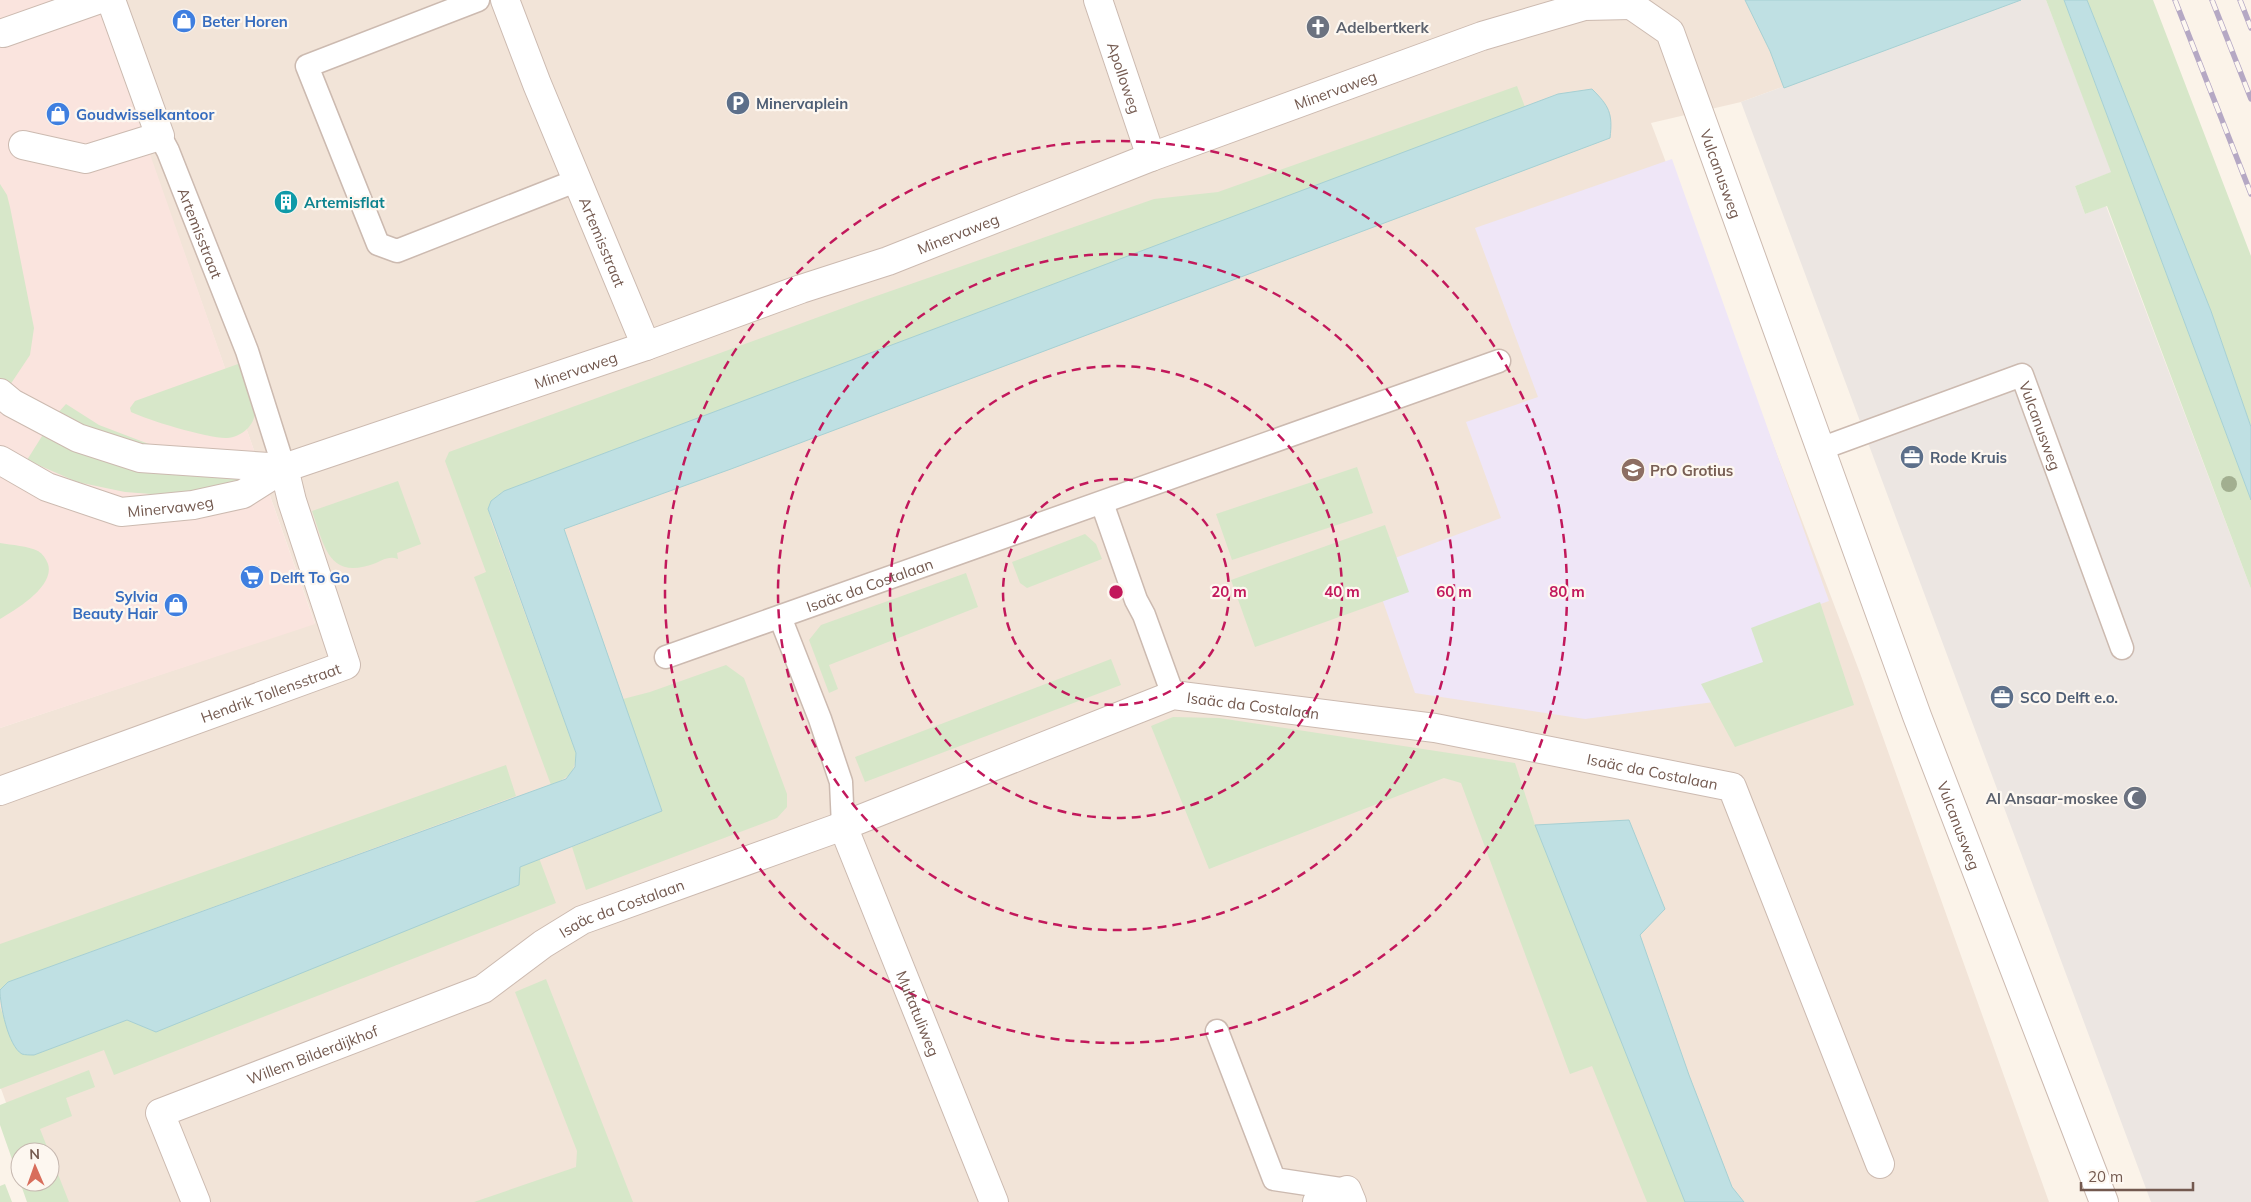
<svg xmlns="http://www.w3.org/2000/svg" width="2251" height="1202" viewBox="0 0 2251 1202" font-family="Mulish,sans-serif">
<style>
.residential{fill:#f2e4d8}
.commercial{fill:#fae4de}
.industrial{fill:#ece6e2}
.education{fill:#efe6f7}
.green{fill:#d7e7c9}
.water{fill:#bfe0e3;stroke:#a6d0d3}
.lines{fill:none;stroke-linecap:round;stroke-linejoin:round}
.lane-casing{stroke:#ccbab0;stroke-width:25}
.street-casing{stroke:#ccbab0;stroke-width:30}
.lane{stroke:#fff;stroke-width:22}
.street{stroke:#fff;stroke-width:28}
.rail-casing{stroke:#b5a8c4;stroke-width:5.5}
.rail{stroke:#fdf7f0;stroke-width:4;stroke-dasharray:11;stroke-linecap:butt}
.tree{fill:#a2af90}
.ring{fill:none;stroke:#c2185b;stroke-width:2.5;stroke-dasharray:9 6}
.labels{text-anchor:middle;dominant-baseline:central;stroke-width:4.5;stroke-linejoin:round;paint-order:stroke}
.shop-label{font-size:15px;font-weight:bold;fill:#366cbe;stroke:#fdf7f0;text-anchor:start}
.worship-label{font-size:15px;font-weight:bold;fill:#5b616d;stroke:#fdf7f0;text-anchor:start}
.street-label{font-size:15px;fill:#73594f;stroke:#fdf7f0}
.service-label{font-size:15px;font-weight:bold;fill:#4e5e75;stroke:#fdf7f0;text-anchor:start}
.culture-label{font-size:15px;font-weight:bold;fill:#0d838f;stroke:#fdf7f0;text-anchor:start}
.education-label{font-size:15px;font-weight:bold;fill:#785e54;stroke:#fdf7f0;text-anchor:start}
.centre{fill:#c2185b;stroke:#fdf7f0;stroke-width:2.5}
.ring-label{font-size:15px;text-anchor:middle;font-weight:bold;fill:#c2185b;stroke:#fdf7f0;stroke-width:4.5;stroke-linejoin:round;paint-order:stroke}
</style>
<rect width="100%" height="100%" fill="#fbf3e9"/>
<!-- residential -->
<path class="residential" d="M109 0H1843L1812 76 1741 102 1651 123 1860 673 2049 1202H42L50 1182V1152H24L0 1086V728L315 623 98 9Z"/>
<!-- commercial -->
<path class="commercial" d="M0 0H109L99 9 315 624 0 728Z"/>
<!-- industrial -->
<path class="industrial" d="M2020 0H2046L2112 172 2075 186 2085 214 2106 206 2251 589V1202H2151L1741 102Z"/>
<!-- education -->
<path class="education" d="M1672 159 1829 601 1755 628 1768 662 1714 702 1585 719 1415 693 1371 567 1501 518 1466 422 1538 397 1475 228Z"/>
<!-- green -->
<path class="green" d="M2046 0H2064L2251 500V589L2107 206 2085 214 2075 186 2111 172Z
M2087 0H2153L2251 256V427L2211 311Z
M1517 86 1525 107 504 491C490 501 487 504 491 521L576 753C575 774 569 777 551 785L474 577 486 572 445 461 449 452 865 300 1154 199 1218 192Z
M0 184 7 195 10 207 34 328 30 355 8 388 0 382Z
M238 364C244 378 255 396 255 411 255 426 241 437 227 438 210 439 147 420 131 412L130 408 135 401Z
M66 404 99 425 154 446 155 450 55 416Z
M44 433 162 473 188 475 221 474 254 478 200 494 164 495 125 492 77 482 27 460Z
M1357 467 1373 513 1232 560 1216 514Z
M398 481 421 544 397 553 398 559C390 556 384 559 376 563 329 581 325 548 312 511Z
M1385 525 1409 592 1255 647 1231 580Z
M1085 534 1096 544 1102 559 1027 588 1020 583 1012 562Z
M0 543C12 545 28 546 38 551 43 554 46 559 48 564 55 586 17 609 0 619Z
M966 573 978 607 829 665 838 689 829 693 809 640 821 625Z
M1820 602 1854 705 1735 747 1701 684 1763 662 1751 628Z
M1111 659 1121 685 865 782 855 757Z
M726 665 744 678 787 794V807L777 818 586 890 572 847 662 811 623 699 650 692Z
M1173 717 1219 718 1515 763 1535 825 1685 1202H1647L1592 1066 1570 1074 1461 783 1444 778 1209 869 1151 726Z
M506 765 516 796 8 982 0 991V944Z
M539 858 556 903 114 1075 104 1050 0 1089V1007L15 1047 34 1055 127 1020 156 1032Z
M546 979 633 1202H474L576 1167 577 1151 515 992Z
M89 1070 95 1087 66 1098 72 1116 40 1129 49 1152H20V1182H50V1154L69 1202H27L0 1125V1105Z
M5 1184 12 1202H0V1186Z"/>
<!-- water -->
<path class="water" d="M1745 0H2021L1784 88 1770 51Z
M2064 0H2087L2211 311 2251 427V500Z
M1592 89C1609 106 1613 113 1610 138L731 469 564 529 662 811 520 867 519 885 156 1032 127 1020 34 1055C30 1055 25 1055 22 1054 8 1046 0 1005 0 990L8 982 566 779 575 767 576 753 488 509 491 501 504 491 1558 94Z
M1629 820 1665 909 1640 935 1689 1075 1732 1187 1744 1202H1685L1535 825Z"/>
<g class="lines">
<!-- lane casing -->
<g class="lane-casing">
<g id="lane">
<path d="M478 0 307 66 378 244 397 251 578 180"/>
<path id="s1" d="M160 136 168 151 247 351 284 468"/>
<path id="s2" d="M1820 449 2022 375 2122 648"/>
<path d="M1102 503 1136 600 1144 615 1173 695"/>
<path d="M780 617 820 719 841 782 843 826"/>
<path id="s3" d="M666 657 1499 361"/>
<path d="M1217 1031 1274 1179 1347 1190"/>
</g>
</g>
<!-- street casing -->
<g class="street-casing">
<g id="street">
<path id="s4" d="M505 0 537 84 646 346"/>
<path id="s5" d="M1098 0 1151 157"/>
<path id="s6" d="M1631 5 1670 32 1917 716 2104 1202"/>
<path d="M3 33 97 0"/>
<path d="M23 145 86 159 160 136 111 0"/>
<path d="M0 393 12 403 78 438 140 458 284 468"/>
<path id="s7" d="M0 460 47 487 121 512 193 505 243 494 284 468 646 346 801 289 888 261 1151 157 1482 36 1584 6 1631 5"/>
<path id="s8" d="M0 791 346 665 292 501 284 468"/>
<path id="s9" d="M843 826 994 1202"/>
<path id="s10" d="M196 1202 160 1113 483 989 543 944 582 920 843 826 1173 695 1435 728 1732 787 1880 1164"/>
<path d="M1317 1202 1347 1190 1352 1202"/>
</g>
</g>
<!-- lane -->
<use href="#lane" class="lane"/>
<!-- street -->
<use href="#street" class="street"/>
<!-- rail casing -->
<g class="rail-casing">
<path id="rail" d="M2175 0 2251 194
M2212 0 2251 99
M2240 0 2251 28"/>
</g>
<!-- rail -->
<use href="#rail" class="rail"/>
</g>
<!-- trees -->
<circle class="tree" cx="2229" cy="484" r="8"/>
<!-- distance rings -->
<g class="ring">
<circle cx="1116" cy="592" r="113"/>
<circle cx="1116" cy="592" r="226"/>
<circle cx="1116" cy="592" r="338"/>
<circle cx="1116" cy="592" r="451"/>
</g>
<!-- icons -->
<defs>
<g id="shop-disc" transform="scale(1.25)"><circle r="9.5" fill="#3f7fe0" stroke="#fdf7f0"/><path d="M-5-2.5h2.3a2.7 3.5 0 0 1 5.4 0H5L5.5 6h-11ZM-1.5-2.5h3a1.5 2.3 0 0 0-3 0Z" fill="#fff"/></g>
<g id="church-disc" transform="scale(1.25)"><circle r="9.5" fill="#6b7280" stroke="#fdf7f0"/><path d="M-1.2-6h2.4v3.5h3.3v2.4h-3.3V6h-2.4V-.1h-3.3v-2.4h3.3Z" fill="#fff"/></g>
<g id="parking-disc" transform="scale(1.25)"><circle r="9.5" fill="#5c6f8a" stroke="#fdf7f0"/><path d="M-3.5-5.5H1a3.5 3.5 0 0 1 0 7H-1V5.5H-3.5ZM-1-3.4V-.6H.8a1.4 1.4 0 0 0 0-2.8Z" fill="#fff"/></g>
<g id="building-disc" transform="scale(1.25)"><circle r="9.5" fill="#0f9aa8" stroke="#fdf7f0"/><path d="M-4-6H4V6H1V3H-1V6H-4ZM-2.5-4.3h1.7v1.8h-1.7ZM.8-4.3h1.7v1.8H.8ZM-2.5-1h1.7V.8h-1.7ZM.8-1h1.7V.8H.8Z" fill="#fff"/></g>
<g id="office-disc" transform="scale(1.25)"><circle r="9.5" fill="#5c6f8a" stroke="#fdf7f0"/><path d="M-6-3h4V-5.5h4V-3h4V5H-6ZM-1-4.5V-3h2v-1.5ZM-6 0V1H6V0Z" fill="#fff"/></g>
<g id="school-disc" transform="scale(1.25)"><circle r="9.5" fill="#8d6e63" stroke="#fdf7f0"/><path d="M0-5L7-2L0 1L-7-2ZM-4 1L0 2.5L4 1V4Q0 6-4 4Z" fill="#fff"/></g>
<g id="supermarket-disc" transform="scale(1.25)"><circle r="9.5" fill="#3f7fe0" stroke="#fdf7f0"/><path d="M-6-5.5h2.5l.6 2H6L4.5 2H-2.5L-4.4-4H-6ZM-1.5 3.2a1.3 1.3 0 1 0 .1 0ZM3 3.2a1.3 1.3 0 1 0 .1 0Z" fill="#fff"/></g>
<g id="mosque-disc" transform="scale(1.25)"><circle r="9.5" fill="#6b7280" stroke="#fdf7f0"/><path d="M3.5-4.9A6 6 0 1 0 3.5 4.9A5 5 0 1 1 3.5-4.9Z" fill="#fff"/></g>
</defs>
<g fill-rule="evenodd">
<use href="#shop-disc" x="184" y="21"/>
<use href="#church-disc" x="1318" y="27"/>
<use href="#parking-disc" x="738" y="103"/>
<use href="#shop-disc" x="58" y="114"/>
<use href="#building-disc" x="286" y="202"/>
<use href="#office-disc" x="1912" y="457"/>
<use href="#school-disc" x="1633" y="470"/>
<use href="#supermarket-disc" x="252" y="577"/>
<use href="#shop-disc" x="176" y="605"/>
<use href="#office-disc" x="2002" y="697"/>
<use href="#mosque-disc" x="2135" y="798"/>
</g>
<g class="labels">
<!-- shop labels -->
<g class="shop-label">
<text x="202" y="21">Beter Horen</text>
<text x="76" y="114">Goudwisselkantoor</text>
<text x="270" y="577">Delft To Go</text>
<text x="158" y="596" text-anchor="end">Sylvia<tspan x="158" dy="17">Beauty Hair</tspan></text>
</g>
<!-- worship labels -->
<g class="worship-label">
<text x="1336" y="27">Adelbertkerk</text>
<text x="2118" y="798" text-anchor="end">Al Ansaar-moskee</text>
</g>
<!-- street labels -->
<g class="street-label">
<text stroke="none"><textPath href="#s5" startOffset="82">Apolloweg</textPath></text>
<text stroke="none"><textPath href="#s7" startOffset="1422">Minervaweg</textPath></text>
<text stroke="none"><textPath href="#s6" startOffset="198">Vulcanusweg</textPath></text>
<text stroke="none"><textPath href="#s1" startOffset="105">Artemisstraat</textPath></text>
<text stroke="none"><textPath href="#s7" startOffset="1018">Minervaweg</textPath></text>
<text stroke="none"><textPath href="#s4" startOffset="261">Artemisstraat</textPath></text>
<text stroke="none"><textPath href="#s7" startOffset="612">Minervaweg</textPath></text>
<text stroke="none"><textPath href="#s2" startOffset="269">Vulcanusweg</textPath></text>
<text stroke="none"><textPath href="#s7" startOffset="182">Minervaweg</textPath></text>
<text stroke="none"><textPath href="#s3" startOffset="216">Isaäc da Costalaan</textPath></text>
<text stroke="none"><textPath href="#s8" startOffset="288">Hendrik Tollensstraat</textPath></text>
<text stroke="none"><textPath href="#s10" startOffset="1276">Isaäc da Costalaan</textPath></text>
<text stroke="none"><textPath href="#s10" startOffset="1681">Isaäc da Costalaan</textPath></text>
<text stroke="none"><textPath href="#s6" startOffset="892">Vulcanusweg</textPath></text>
<text stroke="none"><textPath href="#s10" startOffset="604">Isaäc da Costalaan</textPath></text>
<text stroke="none"><textPath href="#s9" startOffset="202">Multatuliweg</textPath></text>
<text stroke="none"><textPath href="#s10" startOffset="259">Willem Bilderdijkhof</textPath></text>
</g>
<!-- service labels -->
<g class="service-label">
<text x="756" y="103">Minervaplein</text>
<text x="1930" y="457">Rode Kruis</text>
<text x="2020" y="697">SCO Delft e.o.</text>
</g>
<!-- culture labels -->
<g class="culture-label">
<text x="304" y="202">Artemisflat</text>
</g>
<!-- education labels -->
<g class="education-label">
<text x="1650" y="470">PrO Grotius</text>
</g>
</g>
<circle cx="1116" cy="592" r="8" class="centre"/>
<g class="ring-label">
<text x="1229" y="597">20 m</text>
<text x="1342" y="597">40 m</text>
<text x="1454" y="597">60 m</text>
<text x="1567" y="597">80 m</text>
</g>
<!-- north arrow -->
<g transform="translate(35 1167) rotate(358)"><circle r="24" fill="#fdf7f0" stroke="#c6b8b0"/>
<path d="M0-4L9 19L0 12L-9 19Z" fill="#d86d5b"/>
<text y="-8" font-size="14" font-weight="bold" text-anchor="middle" fill="#73594f">N</text>
</g>
<!-- scale -->
<path d="M2081 1182v8h112v-8" fill="none" stroke="#73594f" stroke-width="2.5"/>
<text x="2088" y="1182" font-size="15" fill="#73594f" stroke="#fdf7f0" stroke-width="4" paint-order="stroke">20 m</text>
</svg>
